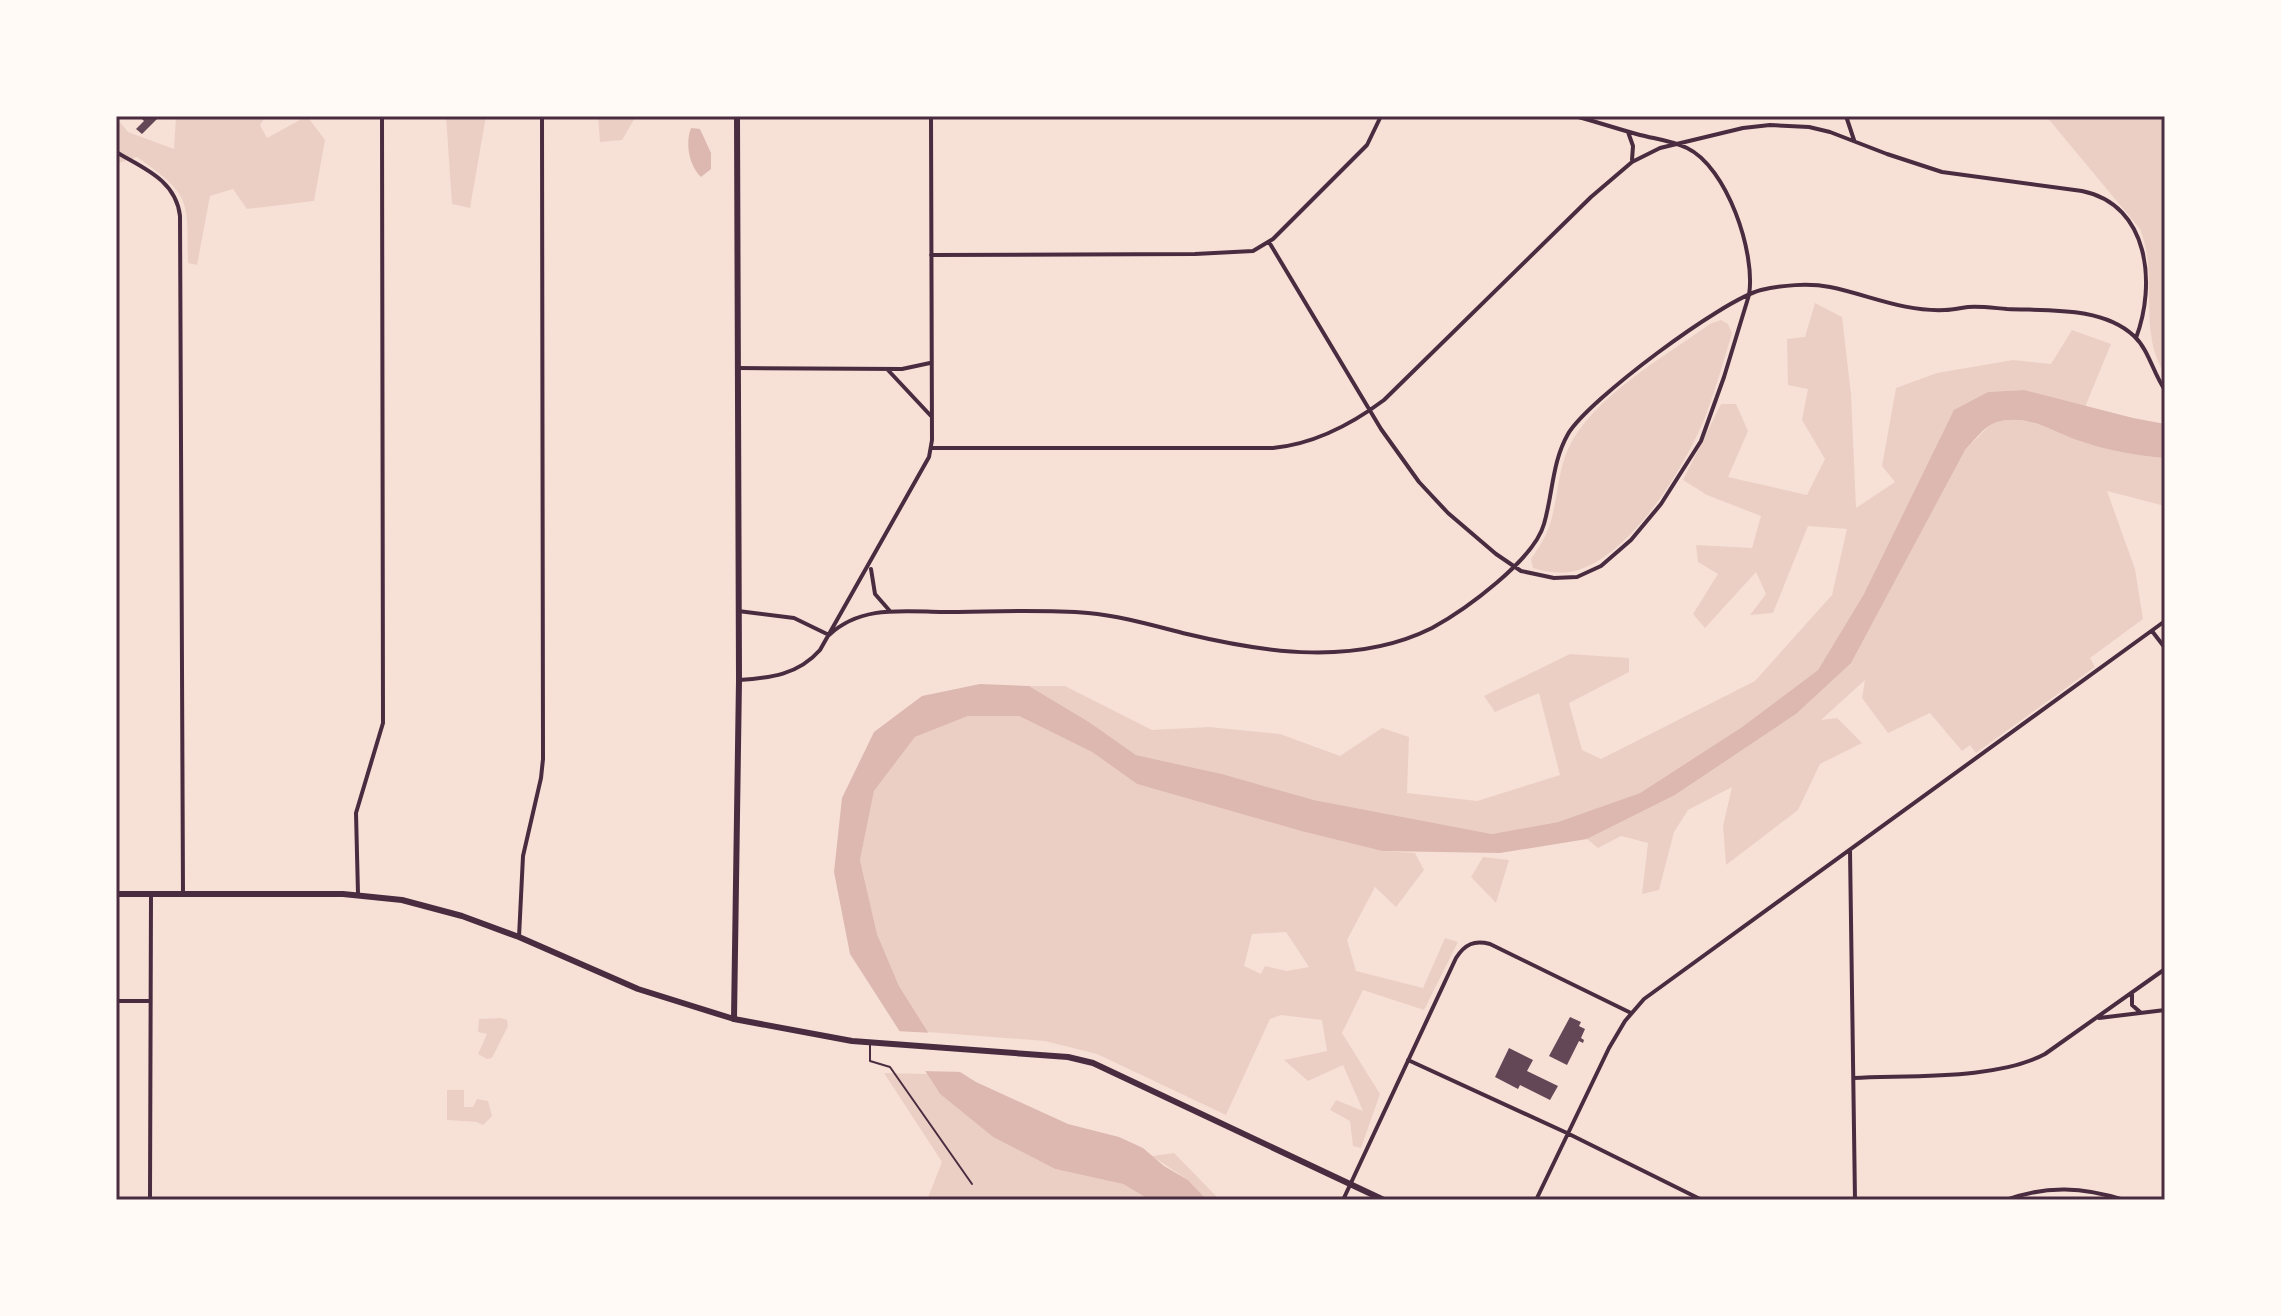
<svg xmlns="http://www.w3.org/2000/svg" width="2281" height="1316" viewBox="0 0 2281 1316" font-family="Helvetica,sans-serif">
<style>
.green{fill:#ebcfc5;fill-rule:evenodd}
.water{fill:#dcb8b0}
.pier{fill:#f7e1d7}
.building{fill:#644757}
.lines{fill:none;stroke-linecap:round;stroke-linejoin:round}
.service{stroke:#4a2c40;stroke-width:2}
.minor{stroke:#4a2c40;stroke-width:4}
.tertiary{stroke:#4a2c40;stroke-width:6}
.secondary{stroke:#4a2c40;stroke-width:6}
.neatline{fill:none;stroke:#4a2c40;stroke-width:3}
</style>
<rect width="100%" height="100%" fill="#f7e1d7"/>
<!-- green -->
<path class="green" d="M176 116H266L260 125 267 138 307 116 325 140 314 201 247 209 233 189 210 196 197 265 188 263C187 199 192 196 137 157L116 164V117L128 132 174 149Z
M446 116H486L470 208 452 204Z
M598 116H636L622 140 600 142Z
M2046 116H2165V377C2160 365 2154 354 2152 341 2145 303 2155 266 2140 229Z
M1815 303 1842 317 1851 394 1856 508 1895 482 1882 466 1896 388 1937 373 2013 360 2051 364 2072 330 2111 344 2085 407 2024 390 1988 392 1818 670 1742 727 1640 793 1558 822 1492 834 1314 800 1222 774 1136 755 1089 722 1029 686H1065L1152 730 1209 727 1280 734 1340 756 1382 728 1409 737 1407 793 1477 801 1560 775 1539 693 1495 712 1484 696 1570 654 1629 658V672L1569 703 1582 750 1601 759 1755 681 1832 595 1847 529 1808 526 1773 613 1750 615 1766 594 1756 572 1705 628 1693 614 1718 574 1698 562 1696 545 1752 548 1761 516 1707 495 1683 480 1721 404H1736L1748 431 1728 477 1807 495 1825 459 1802 420 1808 389 1788 385 1787 339 1805 337Z
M1721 320 1728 324 1732 333C1724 360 1716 388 1706 415 1686 465 1635 550 1581 569 1566 575 1549 573 1533 568L1531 559C1538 549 1545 538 1549 527 1558 501 1557 474 1568 449 1592 397 1664 357 1710 324Z
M2015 419C2041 423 2050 430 2074 438 2102 449 2135 456 2165 458V506L2107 491 2135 569 2143 619 2090 658 2095 667 1976 753 1970 745 1962 751 1930 713 1888 733 1862 698 1865 680 1821 720 1837 718 1862 743 1820 764 1798 810 1726 865 1723 826 1732 787 1688 810 1674 832 1659 890 1642 894 1648 843 1621 836 1598 848 1587 839 1675 795 1796 714 1965 450 1993 422Z
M968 716H1019L1092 752 1137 784 1301 831 1382 851 1415 853 1424 870 1396 907 1375 887 1347 940 1356 971 1423 988 1445 938 1458 942 1424 1010 1363 990 1342 1033 1380 1094 1361 1148 1353 1146 1350 1121 1330 1110 1336 1100 1363 1111 1343 1065 1308 1081 1284 1060 1327 1051 1322 1020 1281 1015 1270 1019 1226 1115 1097 1054 1045 1041 928 1032 899 986 877 934 860 860 874 791 915 737ZM1286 932 1309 967 1287 971 1265 966 1261 974 1244 966 1252 934Z
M1483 857 1509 860 1496 903 1471 877Z
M501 1018 507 1020 508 1026 492 1058 487 1059 478 1054 487 1034 478 1032 479 1019Z
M884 1073 927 1074 940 1094 993 1137 1055 1169 1123 1184 1150 1200H927L942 1162Z
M447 1090H464V1107H473L477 1099 488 1101 492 1116 483 1125 477 1122 447 1120Z
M1174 1153 1220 1200H1207L1188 1180 1152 1156Z"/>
<!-- water -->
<path class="water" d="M691 128 700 129 711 153V169L701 177C689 165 685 144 691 128Z
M2024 390 2133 418 2165 424V458C2135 456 2102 449 2074 439 2048 429 2026 414 1997 422 1985 425 1973 442 1965 450L1851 663 1796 714 1675 795 1587 839 1500 853 1382 851 1301 831 1137 784 1092 752 1019 716H968L915 737 874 791 860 860 877 934 899 986 928 1032 949 1065 976 1082 1068 1124 1119 1137 1143 1148 1164 1166 1188 1180 1207 1200H1150L1123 1184 1055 1169 993 1137 940 1094 850 954 834 872 842 798 874 732 922 696 980 684 1029 686 1089 722 1136 755 1222 774 1314 800 1492 834 1558 822 1640 793 1742 727 1818 670 1864 594 1954 410 1988 392Z"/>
<!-- pier -->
<path class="pier" d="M896 1031 933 1033 952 1062 968 1072 920 1071Z"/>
<!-- building -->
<path class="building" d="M139 116H160L142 134 136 129 144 121Z
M1570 1017 1581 1022 1579 1026 1585 1029 1581 1038 1584 1040 1583 1043 1579 1041 1567 1065 1549 1056Z
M1509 1048 1533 1060 1527 1071 1558 1086 1550 1100 1520 1085 1518 1089 1495 1077Z"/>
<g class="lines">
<!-- service -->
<path class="service" d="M870 1043V1061L890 1067 972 1184"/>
<!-- minor -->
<path class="minor" d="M1846 116 1854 140
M1628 132 1633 146 1632 160
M116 152C143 168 176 180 180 216L183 894
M1269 242 1381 429 1419 482 1448 513 1496 554 1521 571 1554 578 1577 577 1601 566 1631 540 1661 504 1701 441 1724 377 1749 295C1756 253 1727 167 1687 148 1673 141 1656 139 1640 135 1618 129 1597 122 1575 116
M931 255 1195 254 1253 251 1273 239 1367 145 1381 116
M738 368 902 369 930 363
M887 369 931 416
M931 448H1273C1314 444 1352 424 1384 400L1591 197 1632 162 1660 148 1743 128 1770 125 1809 127 1830 132 1887 154 1942 172 2082 191C2150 205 2156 285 2136 338
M871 569 875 594 889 610
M738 611 794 618 829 635C860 606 900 611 940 612 989 612 1039 609 1088 613 1122 616 1155 626 1187 634 1266 653 1356 666 1432 628 1465 610 1534 560 1544 524 1553 493 1552 462 1568 434 1588 400 1722 300 1761 290 1781 285 1809 283 1830 287 1869 295 1904 312 1945 310 1953 310 1960 308 1968 307 1981 306 1994 308 2007 309 2047 311 2102 306 2134 336 2149 350 2153 373 2165 390
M2152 631 2165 648
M739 680C770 678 798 675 820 650L929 457 932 440 931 116
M1850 850 1855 1200
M358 894 356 813 383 723 382 116
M519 937 523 856 541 778 543 759 542 116
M2132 994V1005L2140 1012
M116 1001H150
M2099 1018 2165 1010
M1408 1060 1567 1133 1702 1200
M1854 1078C1909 1075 1997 1080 2045 1054L2165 969
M150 1200 151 894
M1343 1200 1456 958C1465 944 1474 940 1490 944L1631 1013
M1536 1200 1609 1048 1625 1021 1644 999 2165 621
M2006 1200C2047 1185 2083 1187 2124 1200"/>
<!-- tertiary -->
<path class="tertiary" d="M734 1019 739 680 737 116"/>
<!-- secondary -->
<path class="secondary" d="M116 894H343L402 900 462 916 519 937 638 989 734 1019 852 1041 1068 1057 1093 1063 1384 1200"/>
</g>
<!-- border -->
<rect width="2281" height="1316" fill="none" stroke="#fffaf5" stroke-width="236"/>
<rect x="118" y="118" width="2045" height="1080" class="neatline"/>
</svg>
